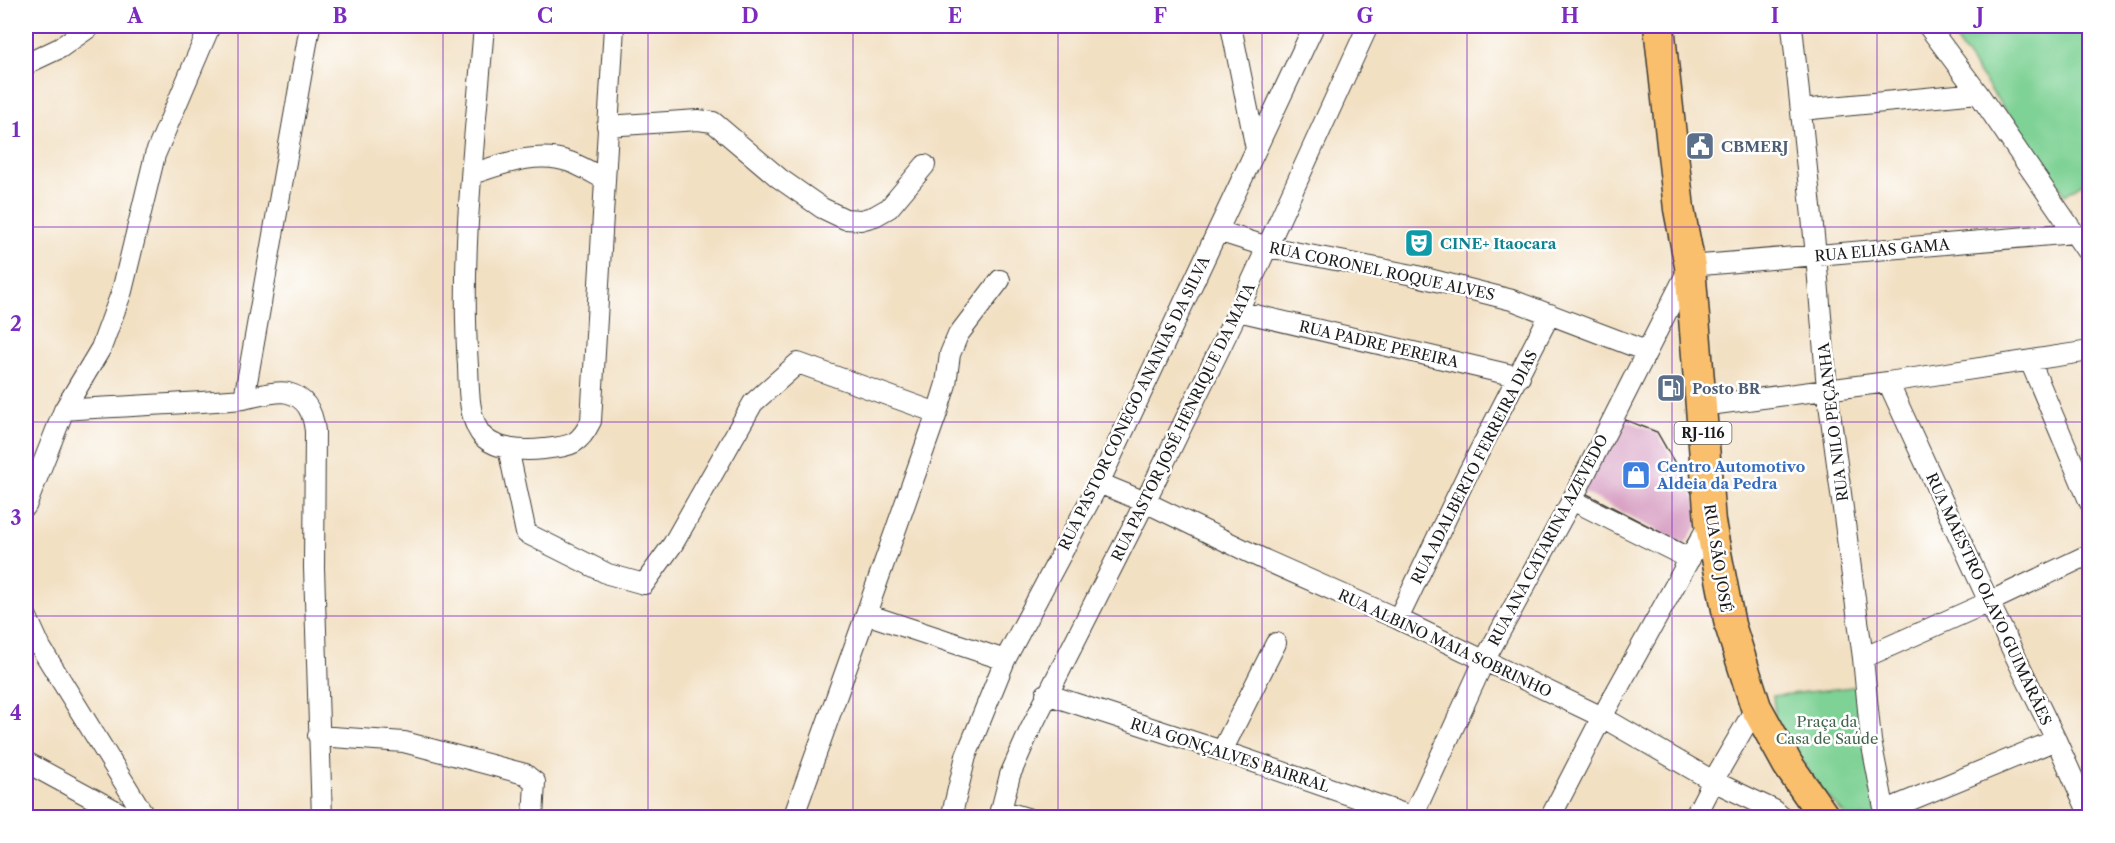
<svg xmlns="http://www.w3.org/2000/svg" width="2115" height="843" viewBox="0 0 2115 843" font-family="'Libre Caslon Text',serif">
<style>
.green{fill:#7fd295;stroke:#4e7758;stroke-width:1.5}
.building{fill:#d08eb8}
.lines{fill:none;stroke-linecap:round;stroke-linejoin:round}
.minor-casing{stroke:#3c3935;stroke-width:22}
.primary-casing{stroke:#3c3935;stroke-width:33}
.minor{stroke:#fff;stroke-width:20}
.primary{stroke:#f9bf6d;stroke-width:30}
.grid{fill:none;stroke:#7b2cbf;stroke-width:1.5;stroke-opacity:0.55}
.labels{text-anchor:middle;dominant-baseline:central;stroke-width:5;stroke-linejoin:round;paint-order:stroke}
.shield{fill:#fff;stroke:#606060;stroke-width:1.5}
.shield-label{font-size:14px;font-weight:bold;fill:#1c1c1c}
.service-label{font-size:15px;font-weight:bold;fill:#4e5e75;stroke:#fff;text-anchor:start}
.culture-label{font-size:15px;font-weight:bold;fill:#0d838f;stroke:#fff;text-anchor:start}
.street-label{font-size:15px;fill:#1c1c1c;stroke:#fff}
.shop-label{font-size:15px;font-weight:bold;fill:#366cbe;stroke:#fff;text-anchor:start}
.park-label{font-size:15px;fill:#44654c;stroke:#fff}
.neatline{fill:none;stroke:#7b2cbf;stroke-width:2}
.grid-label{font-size:20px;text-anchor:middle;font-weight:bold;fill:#7b2cbf}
</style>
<rect width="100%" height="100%" fill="#fff"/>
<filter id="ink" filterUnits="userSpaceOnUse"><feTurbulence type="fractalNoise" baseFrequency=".0167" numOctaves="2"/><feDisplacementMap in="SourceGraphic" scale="12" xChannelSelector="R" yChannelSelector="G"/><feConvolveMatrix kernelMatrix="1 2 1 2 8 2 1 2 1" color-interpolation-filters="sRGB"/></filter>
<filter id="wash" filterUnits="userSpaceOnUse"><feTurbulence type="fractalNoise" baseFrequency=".008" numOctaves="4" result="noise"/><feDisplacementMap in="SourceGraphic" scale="24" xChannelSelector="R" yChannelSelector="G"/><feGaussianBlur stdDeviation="1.35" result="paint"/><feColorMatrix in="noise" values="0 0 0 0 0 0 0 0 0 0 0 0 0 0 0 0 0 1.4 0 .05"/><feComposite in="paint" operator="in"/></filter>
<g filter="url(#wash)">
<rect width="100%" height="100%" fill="#f2e0c3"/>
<!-- green -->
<path class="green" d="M1975 26H2089V179L2065 195 1954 38Z
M1860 686 1877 816 1875 817H1847L1820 788 1775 719 1773 696Z"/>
<g id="blocks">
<!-- building -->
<path class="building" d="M1620 418 1657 432 1697 502 1700 521 1685 545 1581 491Z"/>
</g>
</g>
<g filter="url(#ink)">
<use href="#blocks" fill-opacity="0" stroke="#3c3935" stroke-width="1.5"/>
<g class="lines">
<!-- minor casing -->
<g class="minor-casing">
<path id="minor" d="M484 26C475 138 460 253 468 366 469 388 468 414 480 433 493 451 525 451 544 449 570 446 579 446 591 421L614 26
M1231 26 1256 149
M1792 26 1816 255 1827 389 1863 658 1871 741 1886 818
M1928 26 1978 93 2090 256
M26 64 60 48 91 26
M1801 110 1978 93
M607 126 698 120 713 122 779 178 822 208 845 219 861 220 875 216 889 208 925 165
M472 174C503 164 538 150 570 162 581 166 593 173 604 179
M1218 231 1268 247 1413 275 1512 300 1646 351
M1238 311 1520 377
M2030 361 2090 503
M1888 382 1989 602 2056 740 2090 816
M244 399 310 26
M1701 406 1888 382 2090 351
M64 410 101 348 122 291 155 155 210 26
M508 448 526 533 608 574 644 584 673 544 753 403 798 363 937 413
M1099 483 1145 502 1265 560 1398 619 1602 717 1713 781 1774 810 1783 818
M1572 500 1690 559
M26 506 64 410C123 406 183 404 243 399 255 397 277 390 288 393 307 398 313 413 315 431L314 568 322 818
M866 614 937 413 946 384 950 354 958 335 1000 280
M26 615 41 648 146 818
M1398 619 1466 477 1550 314
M1863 658 1989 602 2090 554
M1046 694 1222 751 1413 817
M318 736 404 742 525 774 535 782 533 818
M1222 751 1276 643
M26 762 129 818
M1000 810 1027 818
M1884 811 2056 740
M793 818 866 614 1005 660
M951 818 966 756 1005 660 1099 483 1314 26
M999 818 1010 775 1029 732 1145 502 1238 311 1368 26
M1412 818 1484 661 1572 500 1690 266 2074 233
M1550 818 1602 717 1710 522
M1694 818 1713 781 1756 707"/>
</g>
<!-- primary casing -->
<g class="primary-casing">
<path id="primary" d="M1659 26 1679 209 1690 266 1710 522 1730 625 1756 707 1788 765 1825 818"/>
</g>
<!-- minor -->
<use href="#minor" class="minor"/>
<!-- primary -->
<use href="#primary" class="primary"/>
</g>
</g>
<!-- grid -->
<path class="grid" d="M238 26V818M443 26V818M648 26V818M853 26V818M1058 26V818M1262 26V818M1467 26V818M1672 26V818M1877 26V818M26 227H2090M26 422H2090M26 616H2090"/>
<!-- icons -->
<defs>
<g id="civic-square" transform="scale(1.5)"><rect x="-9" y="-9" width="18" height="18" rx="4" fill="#5c6f8a" stroke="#fff"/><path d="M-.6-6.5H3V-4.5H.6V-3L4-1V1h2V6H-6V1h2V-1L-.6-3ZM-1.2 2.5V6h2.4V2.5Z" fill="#fff"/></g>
<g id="theatre-square" transform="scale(1.5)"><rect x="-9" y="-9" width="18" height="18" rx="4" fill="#0f9aa8" stroke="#fff"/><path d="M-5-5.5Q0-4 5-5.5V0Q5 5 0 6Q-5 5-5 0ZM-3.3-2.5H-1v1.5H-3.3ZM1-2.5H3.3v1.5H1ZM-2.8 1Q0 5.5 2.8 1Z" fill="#fff"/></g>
<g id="fuel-square" transform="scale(1.5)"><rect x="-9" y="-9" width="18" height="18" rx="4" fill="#5c6f8a" stroke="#fff"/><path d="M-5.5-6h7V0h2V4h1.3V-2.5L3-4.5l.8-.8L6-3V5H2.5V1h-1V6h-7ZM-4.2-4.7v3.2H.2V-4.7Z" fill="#fff"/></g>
<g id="shop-square" transform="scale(1.5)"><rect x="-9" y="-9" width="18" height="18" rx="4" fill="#3f7fe0" stroke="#fff"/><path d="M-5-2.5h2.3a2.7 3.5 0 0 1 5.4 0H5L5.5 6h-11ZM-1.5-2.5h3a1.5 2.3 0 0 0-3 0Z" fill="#fff"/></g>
</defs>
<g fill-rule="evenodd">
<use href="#civic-square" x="1700" y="146"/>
<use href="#theatre-square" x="1419" y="243"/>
<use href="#fuel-square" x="1671" y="388"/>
<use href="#shop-square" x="1636" y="475"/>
</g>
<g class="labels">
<!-- shield labels -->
<rect class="shield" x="1674.5" y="422" width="57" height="22" rx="4.5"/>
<g class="shield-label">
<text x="1703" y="433">RJ-116</text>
</g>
<!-- service labels -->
<g class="service-label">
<text x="1721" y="146">CBMERJ</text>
<text x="1692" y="388">Posto BR</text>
</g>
<!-- culture labels -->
<g class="culture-label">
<text x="1440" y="243">CINE+ Itaocara</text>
</g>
<!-- street labels -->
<g class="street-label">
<text transform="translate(1882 250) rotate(-5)">RUA ELIAS GAMA</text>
<text transform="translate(1382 271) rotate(12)">RUA CORONEL ROQUE ALVES</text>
<text transform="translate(1379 344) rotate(13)">RUA PADRE PEREIRA</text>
<text transform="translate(1134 403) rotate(-64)">RUA PASTOR CONEGO ANANIAS DA SILVA</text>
<text transform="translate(1183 422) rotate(-64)">RUA PASTOR JOSÉ HENRIQUE DA MATA</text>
<text transform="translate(1833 422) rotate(-97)">RUA NILO PEÇANHA</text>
<text transform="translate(1474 467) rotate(-63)">RUA ADALBERTO FERREIRA DIAS</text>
<text transform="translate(1548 540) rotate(-62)">RUA ANA CATARINA AZEVEDO</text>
<text transform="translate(1718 558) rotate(81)">RUA SÃO JOSÉ</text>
<text transform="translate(1989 599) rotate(65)">RUA MAESTRO OLAVO GUIMARÃES</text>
<text transform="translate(1445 643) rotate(25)">RUA ALBINO MAIA SOBRINHO</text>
<text transform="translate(1230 755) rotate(18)">RUA GONÇALVES BAIRRAL</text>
</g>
<!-- shop labels -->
<g class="shop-label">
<text x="1657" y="466">Centro Automotivo<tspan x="1657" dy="17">Aldeia da Pedra</tspan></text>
</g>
<!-- park labels -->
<g class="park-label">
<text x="1827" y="721">Praça da<tspan x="1827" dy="17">Casa de Saúde</tspan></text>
</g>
</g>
<!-- margin -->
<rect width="2115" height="843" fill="none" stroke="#fff" stroke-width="66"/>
<rect x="33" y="33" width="2049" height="777" class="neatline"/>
<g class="grid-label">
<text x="135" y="23">A</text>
<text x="340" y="23">B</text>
<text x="545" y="23">C</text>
<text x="750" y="23">D</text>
<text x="955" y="23">E</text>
<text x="1160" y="23">F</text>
<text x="1365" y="23">G</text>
<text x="1570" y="23">H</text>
<text x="1775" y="23">I</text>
<text x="1980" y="23">J</text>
<text x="16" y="137">1</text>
<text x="16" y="331">2</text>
<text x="16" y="525">3</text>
<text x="16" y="720">4</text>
</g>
</svg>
